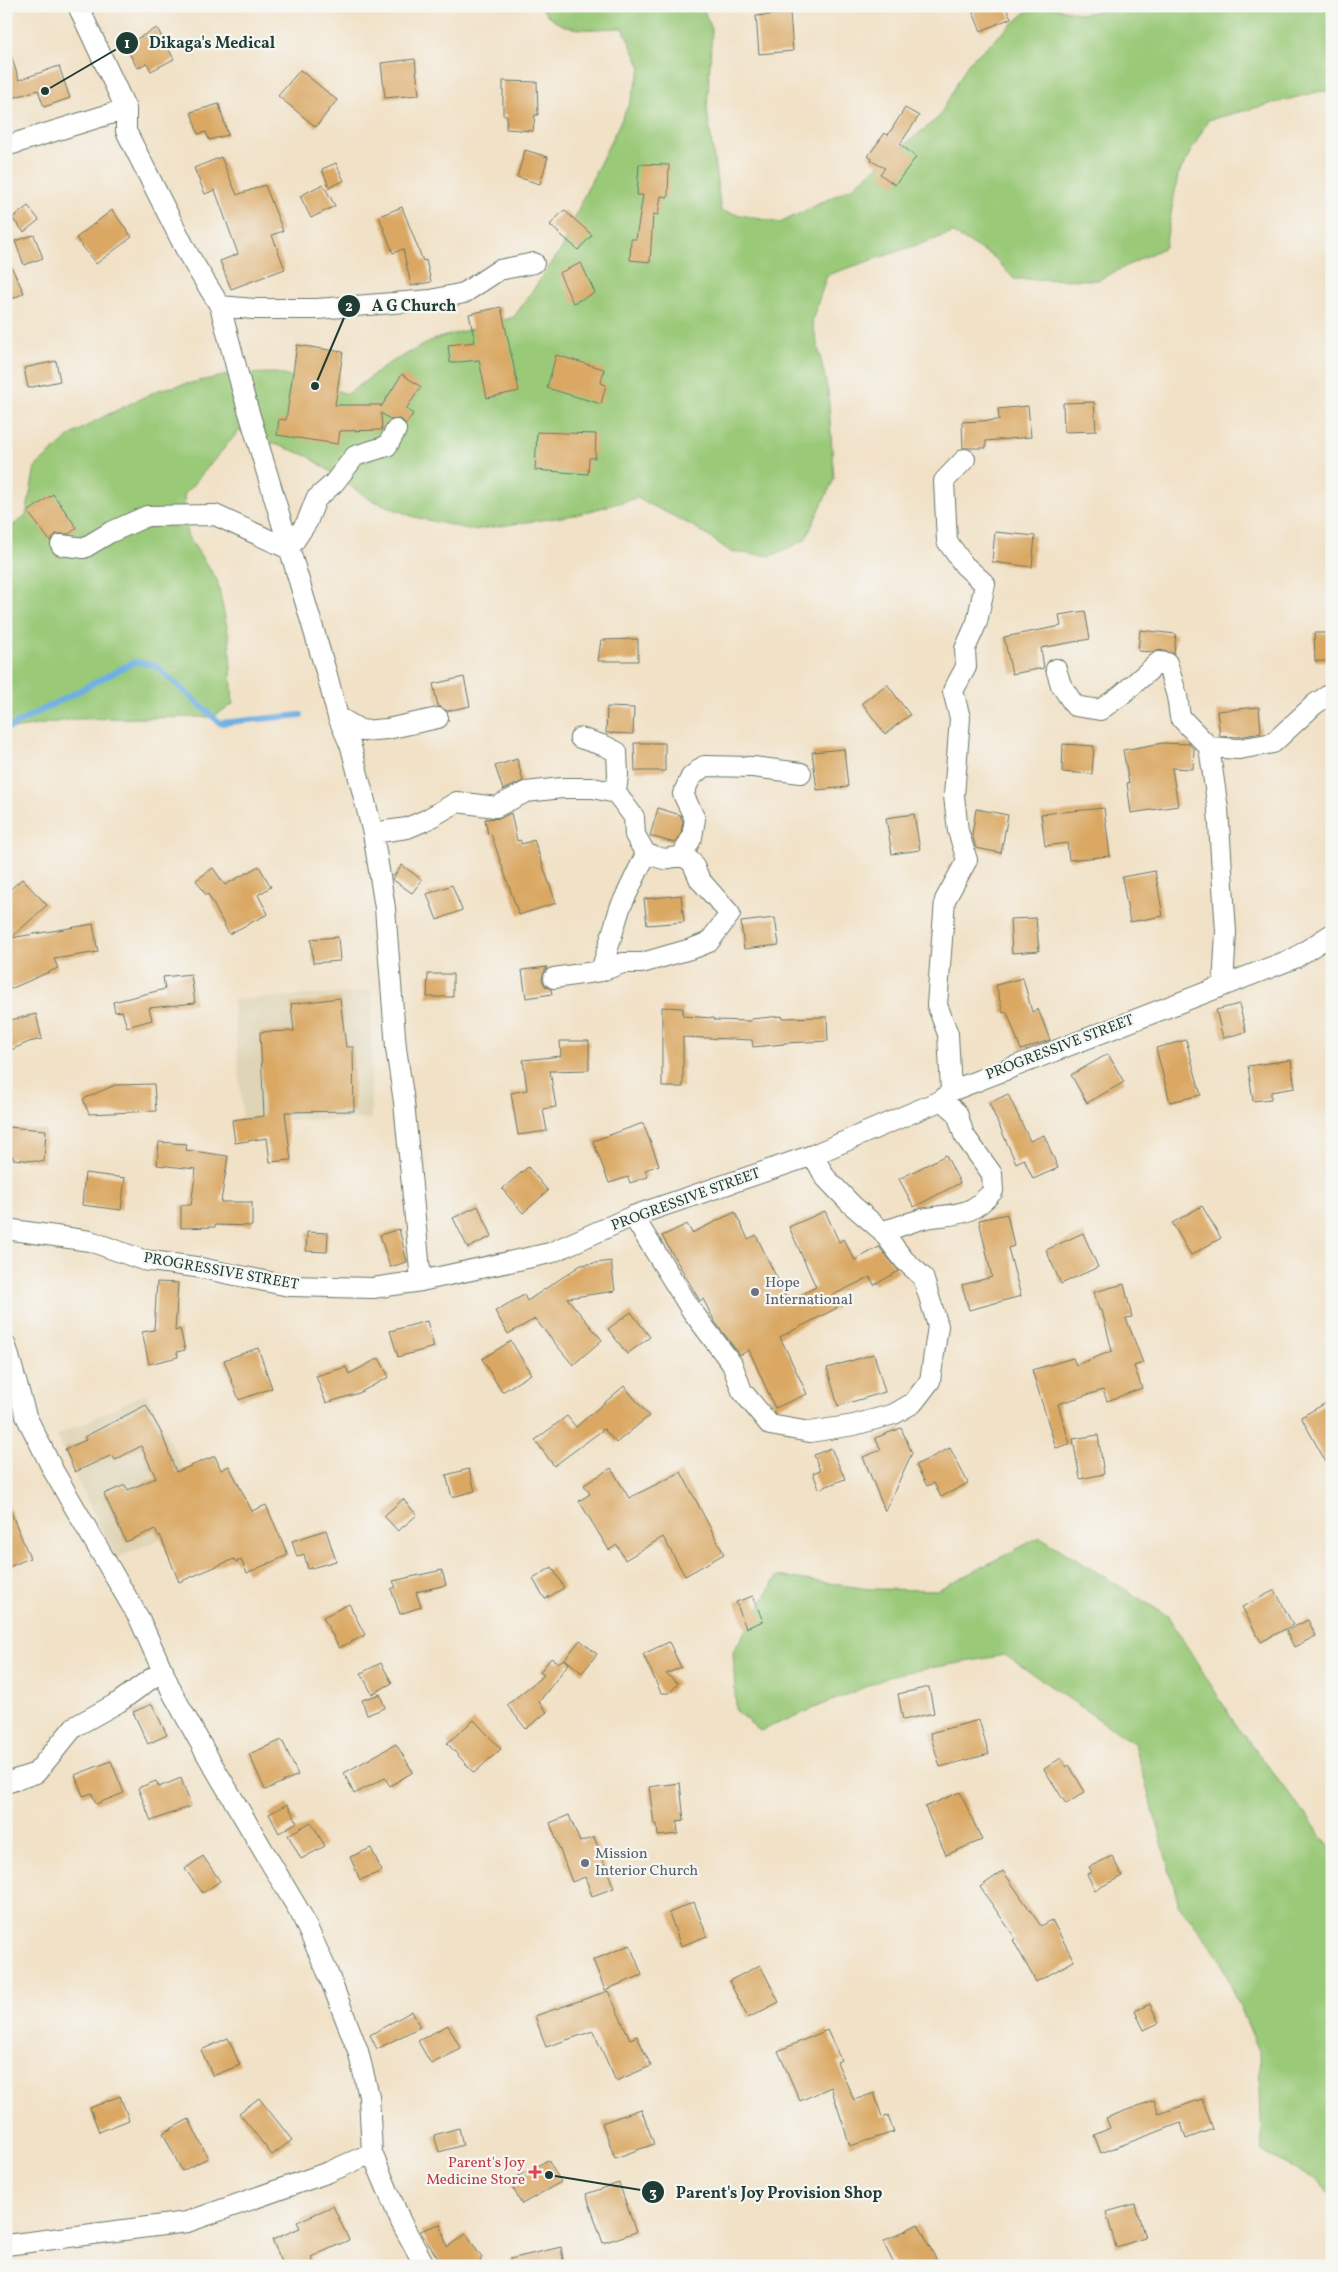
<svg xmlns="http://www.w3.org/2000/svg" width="1338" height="2272" viewBox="0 0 1338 2272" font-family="Vollkorn,serif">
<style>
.built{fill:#dfd4b5}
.green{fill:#9ac978;stroke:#5c8356}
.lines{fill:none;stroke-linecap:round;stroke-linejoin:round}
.stream{stroke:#6eafe2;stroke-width:6}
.building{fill:#daa863}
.minor-casing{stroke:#687667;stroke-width:22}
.minor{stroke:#fff;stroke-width:20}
.worship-dot{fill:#6b7280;stroke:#f6f6f2;stroke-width:2}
.health-dot{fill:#e0444e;stroke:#f6f6f2;stroke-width:2}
.labels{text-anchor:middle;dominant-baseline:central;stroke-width:4.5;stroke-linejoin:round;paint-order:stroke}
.street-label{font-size:15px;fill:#1f3d34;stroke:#f6f6f2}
.worship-label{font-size:15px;fill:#5b616d;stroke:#f6f6f2;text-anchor:start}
.health-label{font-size:15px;fill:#be3a42;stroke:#f6f6f2;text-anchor:end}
.leader{fill:none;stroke:#1f3d34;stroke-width:2}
.callout-dot{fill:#1f3d34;stroke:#f6f6f2;stroke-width:2}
.mark-label{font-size:15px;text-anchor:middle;font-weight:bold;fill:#fff}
.callout-label{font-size:16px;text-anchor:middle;font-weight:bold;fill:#1f3d34;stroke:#f6f6f2;stroke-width:4.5;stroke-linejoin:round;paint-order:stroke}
</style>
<rect width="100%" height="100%" fill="#f6f6f2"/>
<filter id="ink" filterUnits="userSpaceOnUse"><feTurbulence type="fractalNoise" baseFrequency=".02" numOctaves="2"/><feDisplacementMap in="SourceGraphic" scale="10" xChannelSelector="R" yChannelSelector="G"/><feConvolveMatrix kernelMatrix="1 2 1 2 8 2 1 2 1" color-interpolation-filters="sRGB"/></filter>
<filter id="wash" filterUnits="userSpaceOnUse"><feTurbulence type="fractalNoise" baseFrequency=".0096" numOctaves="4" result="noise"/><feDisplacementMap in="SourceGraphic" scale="20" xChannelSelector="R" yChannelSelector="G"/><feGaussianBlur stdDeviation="1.12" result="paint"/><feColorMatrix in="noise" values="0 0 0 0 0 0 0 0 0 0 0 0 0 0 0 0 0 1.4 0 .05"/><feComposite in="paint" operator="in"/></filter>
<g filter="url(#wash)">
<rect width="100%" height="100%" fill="#f1e1c6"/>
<!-- built -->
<path class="built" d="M372 991 371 1119 243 1121 233 1000Z
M146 1393 207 1518 116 1558 56 1436Z"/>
<!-- green -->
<path class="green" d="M540 6H702L712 30 707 109 721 211 780 223 851 188 939 117 968 63 1033 6H1048L1082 14 1130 6H1332V92L1321 91 1208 120 1178 175 1165 247 1098 280 1014 279 994 257 953 233 827 275 812 321 828 391 834 479 805 540 771 556 731 552 695 527 637 498 575 515 473 530 414 517 369 499 308 456 239 431 184 495 187 535 217 580 229 637 233 704 212 717 75 719 6 730V531L26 515 35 467 70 436 97 420 158 390 232 374 277 373 348 394 388 364 435 339 514 317 563 247 582 200 631 100 641 68 623 28C590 28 561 37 540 6Z
M1040 1537 1168 1616 1234 1722 1332 1849V2198L1318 2180 1262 2152 1259 2051 1218 1955 1179 1905 1135 1744 1005 1655 896 1674 760 1731 736 1711 733 1652 777 1576 870 1589 937 1590Z"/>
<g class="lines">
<!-- stream -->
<path class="stream" d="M6 729 134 662 155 665 220 723 301 715"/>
</g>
<g id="blocks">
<!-- building -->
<path class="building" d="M970 6H1005L1011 18 981 31Z
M790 13 793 51 759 54 756 16Z
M157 28 174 59 151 71 147 63 137 68 125 45Z
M9 49 19 80 59 66 70 98 44 107 38 90 6 100V50Z
M415 59 419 95 385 98 381 63Z
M300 70 337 100 316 127 278 96Z
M503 81 537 82 538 115H535L533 131 506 129 507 115H503Z
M219 104 228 135 209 140 206 132 198 134 191 112Z
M905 108 919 116 900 144 916 157 895 185 880 174 885 168 871 161 872 159 868 156 885 133 888 135Z
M525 150 548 157 540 184 517 177Z
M221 157 237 195 265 185 283 231 272 235 285 269 231 289 220 261 238 254 215 190 205 194 194 168Z
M336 163 344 181 329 187 322 169Z
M639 164 669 165 668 197 661 196 658 215 653 214 650 262 630 260 631 239H636L643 195H637Z
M323 184 335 206 311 218 300 196Z
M28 206 39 220 24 232 12 218Z
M402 207 423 261 426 260 431 282 411 286 403 249 393 253 379 216Z
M112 210 132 237 96 264 76 238Z
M564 210 592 235 578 250 550 225Z
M34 235 43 258 24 265 15 241Z
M6 256 24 293 6 302Z
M581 263 595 293 573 303 559 273Z
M501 307 519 391 487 398 479 360 450 363 448 345 475 342 469 314Z
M297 345 343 352 335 405H381V407L402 374 421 387 406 409 413 414 406 424 401 419 391 420 381 413 382 430 340 431 338 444 277 435 279 419 286 420Z
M556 355 604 369 601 383 606 385 601 404 547 388Z
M56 361 60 381 28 388 24 368Z
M1094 402 1096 431 1064 432 1063 403Z
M1028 406 1031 437 986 441V448H963L962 422 999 420 998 409Z
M537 432 596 434 595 458H589L588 474 535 470Z
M53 494 77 528 69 534H56L50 541 28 512Z
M995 532 1035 536 1032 567 992 562Z
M1085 611 1090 639 1041 648 1044 668 1012 674 1004 637 1061 626 1059 615Z
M1140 630 1176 634 1174 654 1160 650 1153 652 1138 651Z
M1314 633H1332V661H1315Z
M638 639V661H598L601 640Z
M464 677 470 706 447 711 438 706 433 684Z
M887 684 910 715 885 734 862 703Z
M607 707 634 708 633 734 606 733Z
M1259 707 1261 733 1238 737 1220 736 1217 711Z
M634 743H665V771H635Z
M1163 743 1189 744 1194 749 1193 769 1172 768 1178 806 1131 813 1127 783H1129L1123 750Z
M1063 744 1094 746 1092 774 1062 772Z
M844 749 848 787 817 790 812 752Z
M517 759 523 781 503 790 495 766Z
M658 808 680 815 683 821 681 833 675 843 650 836Z
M1104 808 1110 856 1069 860 1067 843 1045 846 1041 814Z
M976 809 1008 815 1001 853 976 848 972 834Z
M511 813 517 841 520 840 522 844 534 840 556 903 519 915 491 834 488 835 485 819 501 818Z
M914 814 920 850 892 854 886 818Z
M402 865 422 880 412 893 392 879Z
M259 866 271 887 258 895 268 914 229 934 208 894 206 895 196 880 213 868 225 885Z
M1155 871 1163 916 1130 922 1122 877Z
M22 879 47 905 11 938 93 924 98 952 54 959 58 968 6 991V893Z
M452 885 462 910 437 920 427 894Z
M681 895 684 922 647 925 644 899Z
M775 918 779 945 744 949 741 922Z
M1036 918 1039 951 1012 953 1010 919Z
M338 937 340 961 313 963 311 939Z
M547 967 543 974 542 980 545 986 551 989 552 994 526 998 522 970Z
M191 974 195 1003 149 1008 152 1020 127 1027 122 1011 115 1012 113 1002 165 989 163 977Z
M428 974H453V997H427Z
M1023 978 1032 1012 1038 1009 1050 1040 1021 1050 1007 1012 1003 1013 996 985Z
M340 998 346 1047H353L354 1111 285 1112 291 1160 270 1162 267 1138 235 1143 232 1120 264 1116 260 1032 294 1031 291 1004Z
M1239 1004 1246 1032 1223 1038 1216 1010Z
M662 1007 683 1008V1016L714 1018V1020L751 1021V1019L782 1016V1018L827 1017 828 1041 784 1043V1044L753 1047 752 1040 683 1037V1087H662Z
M36 1014 42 1039 29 1042 6 1052V1021Z
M1186 1040 1201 1095 1170 1102 1156 1048Z
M560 1041H589V1070L550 1071 556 1107 543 1109 547 1131 518 1135 511 1093 527 1090 523 1060 561 1056Z
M1108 1054 1124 1082 1087 1103 1071 1075Z
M1291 1060 1295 1088 1271 1092V1099L1253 1101 1248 1066Z
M154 1084 156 1111 89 1114 83 1099 115 1085Z
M1008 1094 1030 1141 1044 1135 1058 1168 1033 1179 1024 1159 1016 1163 989 1103Z
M643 1123 659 1165 645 1170 648 1177 630 1183 628 1177 609 1183 593 1141Z
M6 1127 46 1130 44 1162 13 1159V1156L6 1157Z
M159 1142 187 1144 186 1150 228 1156 221 1202H252V1226L215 1225V1227L181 1228V1205H191L196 1169 157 1165Z
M946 1155 960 1183 914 1207 899 1179Z
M528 1167 548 1191 523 1213 502 1189Z
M85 1173 125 1178 121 1210 82 1205Z
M478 1206 492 1236 468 1248 453 1218Z
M1202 1206 1221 1238 1191 1255 1172 1223Z
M825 1211 839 1242 843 1239 855 1260 879 1247 899 1271 874 1285 870 1277 831 1296 837 1308 780 1337 807 1394 775 1408 749 1350 740 1355 715 1322 703 1299 700 1301 662 1236 687 1224 692 1233 735 1212 748 1239 756 1235 788 1301 816 1287 789 1227Z
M1007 1214 1014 1246 1008 1248 1021 1296 969 1310 962 1285 992 1277 979 1220Z
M399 1229 407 1262 390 1267 380 1235Z
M307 1232 328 1233 327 1252 306 1251Z
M1083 1233 1098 1267 1061 1284 1046 1250Z
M611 1261 615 1291 567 1298 602 1340 573 1365 535 1319 508 1334 495 1311 524 1295 527 1301 581 1265Z
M157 1282 178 1283 175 1331 180 1329 185 1350 177 1352 178 1357 149 1364 142 1332 154 1330Z
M1124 1284 1132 1317 1126 1318 1143 1363 1134 1366 1142 1388 1107 1401 1103 1390 1058 1404 1070 1444 1056 1448 1032 1370 1073 1358 1076 1365 1112 1351 1102 1310H1099L1094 1292Z
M631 1312 650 1337 627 1354 608 1329Z
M427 1321 434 1347 398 1357 390 1331Z
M511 1341 531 1374 502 1392 482 1359Z
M258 1348 272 1388 239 1400 224 1360Z
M874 1354 885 1392 838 1406 827 1368Z
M379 1358 389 1377 359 1393 326 1403 316 1376 346 1367 349 1374Z
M624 1386 649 1416 616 1443 604 1429 554 1466 535 1440 567 1416 576 1427Z
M1326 1403 1332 1413V1473L1301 1417Z
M146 1405 162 1434 176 1472 215 1456 221 1470 229 1466 252 1511 266 1505 288 1555 247 1573 241 1560 236 1562 234 1559 179 1582 160 1535 158 1536 155 1529 126 1542 104 1494 125 1485 128 1490 156 1478 141 1446 115 1460 112 1455 75 1472 65 1449 86 1440 84 1437Z
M901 1428 912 1453 885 1511 863 1457 881 1450 875 1438Z
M1098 1435 1104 1474 1080 1479 1073 1439Z
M831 1448 845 1479 819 1489 813 1473 820 1470 814 1455Z
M950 1448 968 1483 941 1497 934 1483 927 1486 916 1465Z
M611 1468 629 1498 681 1472 724 1554 685 1576 663 1537 625 1560 617 1545 609 1550 579 1501 590 1494 584 1485Z
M469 1469 475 1491 452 1497 446 1475Z
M403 1499 417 1515 398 1531 384 1516Z
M6 1500 30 1558 6 1568Z
M326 1530 336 1561 308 1569 304 1554 297 1557 292 1541Z
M552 1567 564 1588 545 1599 533 1579Z
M442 1570 446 1585 416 1592 421 1607 400 1614 391 1589 396 1587 393 1581Z
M1275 1590 1293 1625 1261 1642 1242 1607Z
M753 1596 763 1621 746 1628 736 1602Z
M349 1604 365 1635 339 1648 323 1617Z
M1308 1620 1316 1636 1294 1647 1286 1631Z
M580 1640 597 1654 582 1673 565 1659Z
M669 1642 681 1667 666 1674 678 1683 670 1693H661L643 1654Z
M551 1658 558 1663 564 1659 569 1663 539 1702 547 1712 526 1729 507 1705 544 1675 540 1672Z
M381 1663 392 1683 372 1694 361 1673Z
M929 1687 934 1713 903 1720 898 1694Z
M380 1694 385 1708 367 1715 362 1700Z
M152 1704 167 1735 148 1744 133 1712Z
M474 1720 501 1749 474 1773 447 1743Z
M979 1720 989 1754 940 1767 930 1733Z
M282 1740 298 1775 265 1790 249 1754Z
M396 1744 413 1772 390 1786 385 1778 354 1794 344 1773Z
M1061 1758 1066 1767 1069 1765 1085 1792 1066 1804 1044 1769Z
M111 1761 124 1793 96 1804 92 1793 83 1796 75 1775Z
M181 1778 191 1806 151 1821 138 1788 156 1781 159 1787Z
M680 1783 684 1821 677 1822 678 1834 658 1836 657 1824H654L649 1787Z
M960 1792 982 1840 946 1855 925 1807Z
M287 1804 297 1822 279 1833 269 1814Z
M569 1815 580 1842 594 1837 614 1888 592 1896 585 1877 572 1882 550 1823Z
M311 1822 325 1846 301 1859 288 1835Z
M371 1848 382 1871 360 1880 350 1857Z
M203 1856 220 1881 203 1893 185 1869Z
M1112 1856 1122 1876 1095 1890 1087 1874 1092 1872 1089 1867Z
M1003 1871 1041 1926 1052 1920 1074 1961 1036 1982 1013 1940 1016 1939 980 1887Z
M694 1902 707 1936 681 1946 669 1913Z
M630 1945 642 1975 605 1990 593 1960Z
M760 1965 779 2002 748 2018 729 1981Z
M608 1991 630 2039 637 2036 651 2066 616 2081 593 2031 546 2047 535 2016Z
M1150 2004 1159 2023 1144 2030 1135 2011Z
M412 2011 420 2027 377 2049 370 2035Z
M448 2025 461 2049 431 2064 418 2041Z
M827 2030 841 2060 837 2062 854 2100 874 2093 882 2117 888 2115 894 2132 850 2146 831 2087 800 2101 778 2051Z
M228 2038 240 2065 213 2076 201 2050Z
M120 2096 129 2120 99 2132 90 2108Z
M259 2098 292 2140 272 2155 239 2113Z
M1202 2099 1213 2129 1186 2139 1181 2123 1101 2153 1094 2135 1110 2128 1106 2118 1154 2100 1159 2114Z
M641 2109 654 2144 615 2158 602 2123Z
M189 2119 208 2158 182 2171 163 2133Z
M459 2128 463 2145 439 2152 434 2135Z
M548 2160 561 2182 522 2204 509 2181Z
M619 2183 636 2232 603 2243 586 2194Z
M1135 2204 1145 2238 1116 2247 1106 2212Z
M333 2206 349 2240 311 2257 315 2266H284L272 2240 300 2228 297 2222Z
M440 2224 447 2247 466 2234 482 2258 480 2260 483 2266H443L420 2231Z
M918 2224 937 2261 928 2266H895L883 2242Z
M561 2247 564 2266H510V2259Z"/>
</g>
</g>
<g filter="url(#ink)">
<use href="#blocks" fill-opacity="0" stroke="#687667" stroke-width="1"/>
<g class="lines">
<!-- minor casing -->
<g class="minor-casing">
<path id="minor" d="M78 6 126 109V131L188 254 220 306 242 389 327 675 338 717 351 747 373 833 385 908 396 1048 404 1102 421 1281
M6 146 126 109
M220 306 254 309H317L431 300 464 293 499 270 534 263
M61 545 84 548 109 533 147 516 215 515 289 549 307 522 316 499 334 483 355 456 387 446 396 430
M1056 669 1061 685 1075 706 1100 710 1120 696 1159 662 1167 663 1177 696 1180 717 1209 747 1239 749 1273 743 1315 704 1332 693
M338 717 362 731 387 729 438 718
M580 738 605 746 617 752 618 775 616 793
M1209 747 1218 809 1226 932 1223 986
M373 833 407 828 426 820 457 802 496 807 526 792 562 788H593L616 793 634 817 635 835 646 854 664 859 682 856 692 862 700 880 730 914 709 942 694 948 642 963H623L601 971 554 978
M682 856 692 837 695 819 683 794 691 777 704 766 753 767 801 773
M601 971 620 908 646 854
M951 1091 948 1034 937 1005 945 900 967 860 958 831 954 796 960 718 953 691 966 667 965 649 977 622 985 584 964 565 947 541 944 481 965 459
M633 1216 692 1311 732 1364 742 1391 770 1425 810 1432 854 1425 894 1414 913 1403 930 1381 938 1326 923 1277 904 1260 882 1231 852 1205 825 1177 813 1155
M6 1229 90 1241 143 1260 196 1267 289 1286 373 1288 421 1281 550 1253 633 1216 813 1155 942 1100 951 1091 1295 958 1332 934
M882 1231C898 1228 911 1221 927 1218 959 1213 970 1217 993 1191L992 1174 964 1135 957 1113 942 1100
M6 1346 26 1416 54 1472 140 1620 173 1694 208 1757 301 1914 327 1971 358 2051 369 2096 372 2153 401 2222 425 2266
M6 1783 36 1773 74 1727 119 1702 163 1670
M6 2245 187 2222 329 2172 372 2153"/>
</g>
<!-- minor -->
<use href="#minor" class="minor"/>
</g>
</g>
<!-- markers -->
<g class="worship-dot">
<circle cx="755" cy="1292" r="5"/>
<circle cx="585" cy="1863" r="5"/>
</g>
<path class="health-dot" d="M532.5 2164.5h5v5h5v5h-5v5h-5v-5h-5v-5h5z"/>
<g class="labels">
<!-- street labels -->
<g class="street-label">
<text transform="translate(1060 1048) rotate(-21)">PROGRESSIVE STREET</text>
<text transform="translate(686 1200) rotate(-20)">PROGRESSIVE STREET</text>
<text transform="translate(221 1272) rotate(10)">PROGRESSIVE STREET</text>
</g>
<!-- worship labels -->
<g class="worship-label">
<text x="765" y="1283">Hope<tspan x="765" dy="17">International</tspan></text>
<text x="595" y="1854">Mission<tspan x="595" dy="17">Interior Church</tspan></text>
</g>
<!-- health labels -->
<g class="health-label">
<text x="525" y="2163">Parent's Joy<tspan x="525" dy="17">Medicine Store</tspan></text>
</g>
</g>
<!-- callouts -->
<path class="leader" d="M45 91L127 43M315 386L349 306M549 2175L653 2192"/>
<g class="callout-dot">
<circle cx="45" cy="91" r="5"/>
<circle cx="315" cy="386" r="5"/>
<circle cx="549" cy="2175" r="5"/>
<circle cx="127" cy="43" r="12"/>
<circle cx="349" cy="306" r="12"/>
<circle cx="653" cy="2192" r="12"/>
</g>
<g class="mark-label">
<text x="127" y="48">1</text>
<text x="349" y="311">2</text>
<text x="653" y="2197">3</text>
</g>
<g class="callout-label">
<text x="212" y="48">Dikaga's Medical</text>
<text x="414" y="311">A G Church</text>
<text x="779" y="2198">Parent's Joy Provision Shop</text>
</g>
<!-- margin -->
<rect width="1338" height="2272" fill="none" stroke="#f6f6f2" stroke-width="25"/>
</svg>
